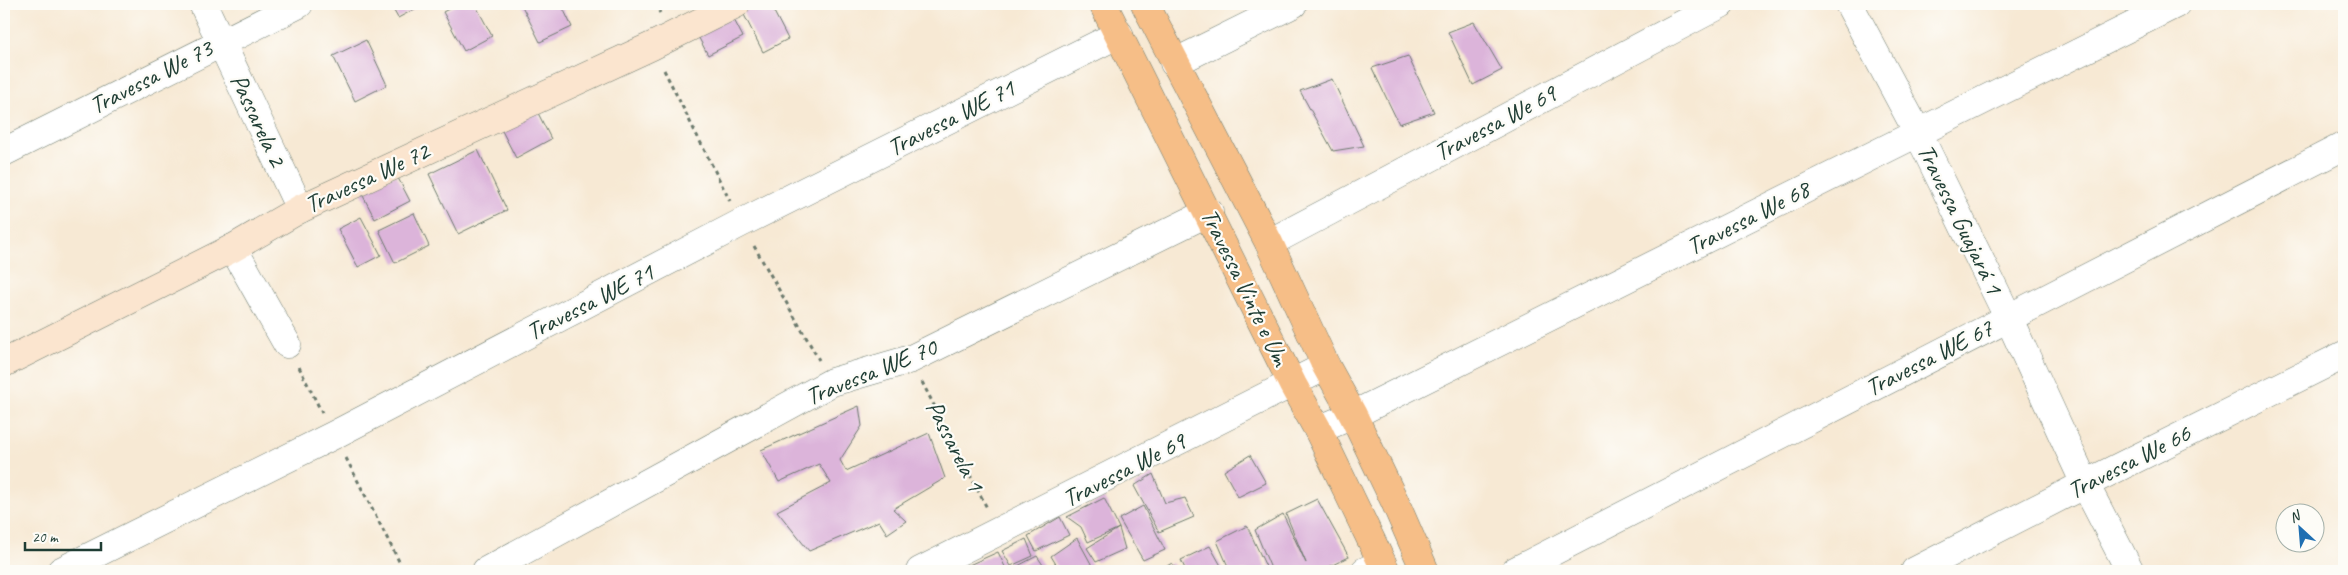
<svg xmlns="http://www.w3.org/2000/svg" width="2348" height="575" viewBox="0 0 2348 575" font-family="Caveat,sans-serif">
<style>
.building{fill:#dcb4da}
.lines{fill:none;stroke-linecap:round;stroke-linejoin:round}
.minor-casing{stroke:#6b796c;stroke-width:29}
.tertiary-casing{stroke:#6b796c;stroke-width:29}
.secondary-casing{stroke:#6b796c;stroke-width:29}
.primary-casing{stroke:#6b796c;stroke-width:29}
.path{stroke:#6b796c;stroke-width:3;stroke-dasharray:4 4;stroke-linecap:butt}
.minor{stroke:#fff;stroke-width:28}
.tertiary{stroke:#fff;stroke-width:28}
.secondary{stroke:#fbe5cf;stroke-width:28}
.primary{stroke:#f6be87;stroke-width:28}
.labels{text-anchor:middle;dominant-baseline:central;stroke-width:4.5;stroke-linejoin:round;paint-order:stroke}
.street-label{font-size:25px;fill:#1f3d34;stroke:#fdfcf7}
</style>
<rect width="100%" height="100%" fill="#fdfcf7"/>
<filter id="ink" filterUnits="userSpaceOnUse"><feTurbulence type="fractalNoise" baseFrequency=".02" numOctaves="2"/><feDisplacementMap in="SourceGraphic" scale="10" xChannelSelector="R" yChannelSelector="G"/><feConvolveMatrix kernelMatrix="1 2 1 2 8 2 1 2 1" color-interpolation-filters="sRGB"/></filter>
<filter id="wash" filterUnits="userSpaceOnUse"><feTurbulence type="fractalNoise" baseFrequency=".0096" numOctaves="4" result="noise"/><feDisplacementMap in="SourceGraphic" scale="20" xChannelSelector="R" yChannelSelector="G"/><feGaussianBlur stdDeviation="1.12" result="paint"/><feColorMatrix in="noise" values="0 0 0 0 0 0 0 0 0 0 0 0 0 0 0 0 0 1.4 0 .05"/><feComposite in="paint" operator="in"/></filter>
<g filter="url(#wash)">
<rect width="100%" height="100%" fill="#f7e9d4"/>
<g id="blocks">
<!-- building -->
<path class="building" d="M390 4H424L398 18Z
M458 4H475L492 36 464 51 443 12Z
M521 4H561L572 27 540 42Z
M741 4H770L788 39 763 52 739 5Z
M728 8 743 37 708 55 693 27Z
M1474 22 1502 70 1473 85 1448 32Z
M366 40 387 85 355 101 333 56Z
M1408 56 1434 112 1399 124 1372 68Z
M1332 79 1364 146 1333 151 1300 91Z
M536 109 551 139 516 158 500 127Z
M478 150 507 210 458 234 429 174Z
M396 174 410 201 375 219 361 192Z
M414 213 429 246 395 263 379 230Z
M361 217 381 255 358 267 338 229Z
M859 406 862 426 840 460 846 471 929 433 945 478 893 509 906 521 887 534 879 521 809 551 777 511 831 483 819 464 779 482 761 450Z
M1250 455 1266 483 1238 497 1224 471Z
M1153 474 1165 503 1185 498 1194 517 1159 532 1134 486Z
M1104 498 1119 528 1088 542 1081 527 1067 517Z
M1317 499 1349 557 1320 571H1272L1255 530 1283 514 1306 563 1286 514Z
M1143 506 1165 550 1143 560 1119 519Z
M1060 517 1069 535 1036 551 1028 536Z
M1247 526 1268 571H1230L1217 541Z
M1119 528 1125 549 1096 562 1087 548Z
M1077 538 1095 571H1060L1051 556Z
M1026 539 1033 556 1011 566 1002 551Z
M1210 546 1224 571H1186L1181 560Z
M998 552 1007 571H971L969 565Z
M1037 556 1047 571H1013L1012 569Z
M1172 563 1177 571H1159Z"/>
</g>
</g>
<g filter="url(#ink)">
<use href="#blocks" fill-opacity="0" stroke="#6b796c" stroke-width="1"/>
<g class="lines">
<!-- minor casing -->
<g class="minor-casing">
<path id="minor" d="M203 4 300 209
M1849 4 1918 133 2008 317 2085 484 2130 571
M1174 63 1293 4
M4 152 299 4
M1269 243 1721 4
M233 248 287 344
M61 571 334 435 741 223 1119 34
M486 571 832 382 911 359 1209 212
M920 571 1326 366
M1365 571 1382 563
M1515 571 2344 146
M1915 571 2085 484 2344 355"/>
</g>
<!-- tertiary casing -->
<g class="tertiary-casing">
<path id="tertiary" d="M1318 430 1353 415 2176 4"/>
</g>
<!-- secondary casing -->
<g class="secondary-casing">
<path id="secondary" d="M4 363 233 248 300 209 652 46 736 4"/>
</g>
<!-- primary casing -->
<g class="primary-casing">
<path id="primary" d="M1103 4 1293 385 1318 430 1386 571
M1145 4 1269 243 1326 366 1353 415 1395 502 1425 571"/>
</g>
<!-- path -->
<path class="path" d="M655 4 660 13
M664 70 730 201
M754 246 819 360
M299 367 322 413
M922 382 987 508
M346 458 404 571"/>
<!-- minor -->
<use href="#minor" class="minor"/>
<!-- tertiary -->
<use href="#tertiary" class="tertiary"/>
<!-- secondary -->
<use href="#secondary" class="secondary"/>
<!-- primary -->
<use href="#primary" class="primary"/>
</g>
</g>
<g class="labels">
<!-- street labels -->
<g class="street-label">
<text transform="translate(151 77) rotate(-27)">Travessa We 73</text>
<text transform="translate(951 118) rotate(-27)">Travessa WE 71</text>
<text transform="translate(258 120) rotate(65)">Passarela 2</text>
<text transform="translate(1495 123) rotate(-28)">Travessa We 69</text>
<text transform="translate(367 178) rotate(-25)">Travessa We 72</text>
<text transform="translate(1748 218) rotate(-27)">Travessa We 68</text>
<text transform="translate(1960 219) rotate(64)">Travessa Guajará 1</text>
<text transform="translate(1245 287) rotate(64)">Travessa Vinte e Um</text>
<text transform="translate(590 302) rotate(-27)">Travessa WE 71</text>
<text transform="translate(1929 358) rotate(-27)">Travessa WE 67</text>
<text transform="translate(871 372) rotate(-22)">Travessa WE 70</text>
<text transform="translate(955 446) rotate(63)">Passarela 1</text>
<text transform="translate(2129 462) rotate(-27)">Travessa We 66</text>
<text transform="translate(1124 470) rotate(-27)">Travessa We 69</text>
</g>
</g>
<!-- margin -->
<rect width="2348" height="575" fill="none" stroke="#fdfcf7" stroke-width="20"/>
<!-- north arrow -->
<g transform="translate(2300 528) rotate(334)"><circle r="24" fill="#fdfcf7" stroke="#a4b0a9"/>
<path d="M0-4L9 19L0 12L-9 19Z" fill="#1f6fb2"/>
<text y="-8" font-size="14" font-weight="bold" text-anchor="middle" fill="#1f3d34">N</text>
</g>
<!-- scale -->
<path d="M25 542v8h76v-8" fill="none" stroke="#1f3d34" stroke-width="2.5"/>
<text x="32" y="542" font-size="15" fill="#1f3d34" stroke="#fdfcf7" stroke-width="4" paint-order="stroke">20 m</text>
</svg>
